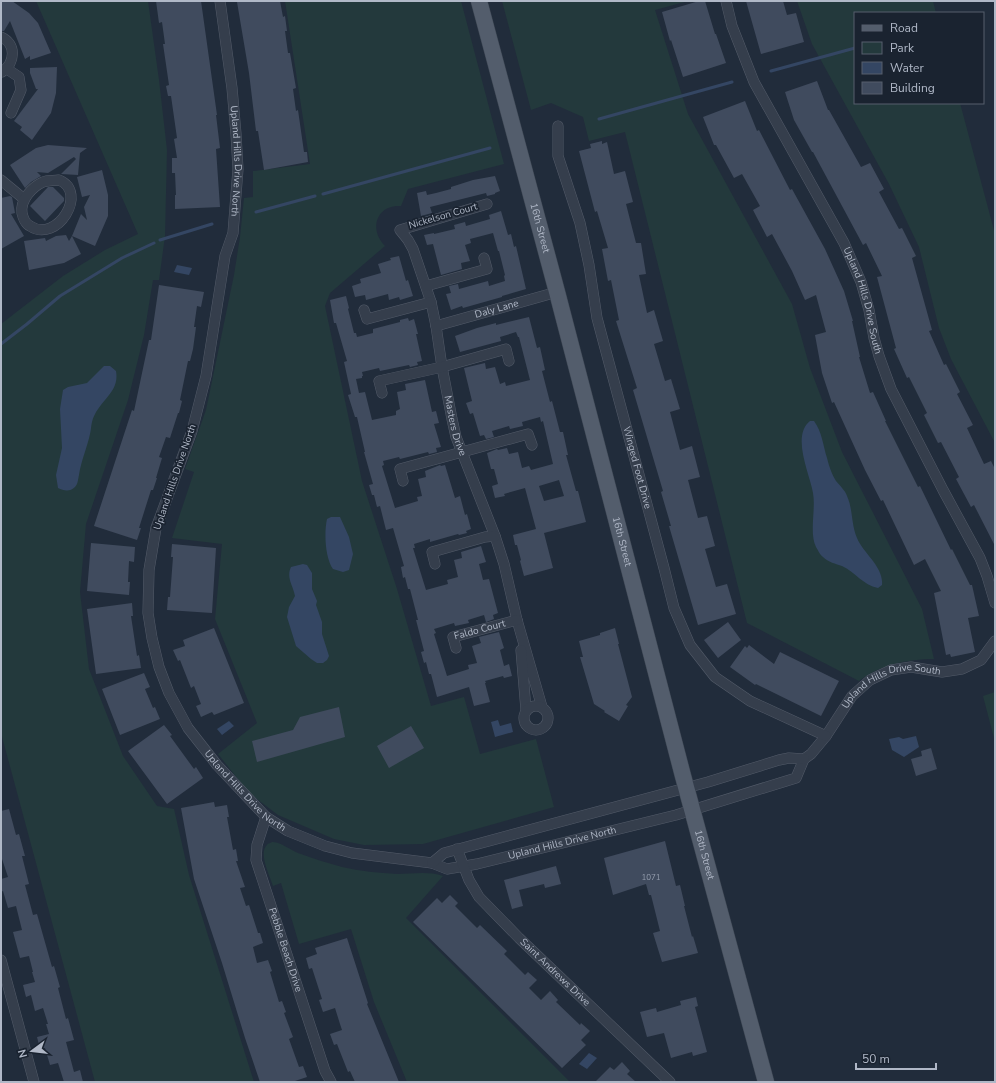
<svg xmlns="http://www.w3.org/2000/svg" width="996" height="1083" viewBox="0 0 996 1083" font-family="'Nunito Sans',sans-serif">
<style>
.green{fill:#23393c}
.water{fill:#344663}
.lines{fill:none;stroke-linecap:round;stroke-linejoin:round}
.stream{stroke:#344663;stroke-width:3}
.building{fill:#404b5e;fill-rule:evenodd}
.minor-casing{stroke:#535b69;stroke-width:11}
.primary-casing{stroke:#3e4754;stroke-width:17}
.minor{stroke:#353e4c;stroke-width:10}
.primary{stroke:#535d6c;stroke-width:16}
.labels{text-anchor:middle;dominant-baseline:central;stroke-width:3.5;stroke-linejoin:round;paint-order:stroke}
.number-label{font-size:8px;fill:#949dad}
.street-label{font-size:10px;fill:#b0b8c7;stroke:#1a2330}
</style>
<rect width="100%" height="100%" fill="#212c3b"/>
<!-- green -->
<path class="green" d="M36 1H148L159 80 167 150 165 236 159 280H153L144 335 128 400 86 524 80 592 89 669 123 756 157 806 174 809 189 875 254 1082H95L1 733V324L63 276 105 250 138 234Z
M285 1H461L504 164 408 189 401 206C377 204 368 229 385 246L330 293 325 306 362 481 397 589 431 706 464 697 480 754 536 739 554 807 423 844 364 845 334 839 278 815 249 793 218 754 257 723 215 619 222 544 172 538 194 472 185 469 206 410 234 275 240 237 244 198 253 197V171L310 164Z
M502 1H688L655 10 688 114 792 304 810 368 842 452 922 609 934 659C907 659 880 665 859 681L747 623 625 132 589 141 583 117 551 103 531 110Z
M797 1H933L936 13H855V103H960L995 234V443L951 359 939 328 919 247 889 184 812 44Z
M995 692V742L983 696Z
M273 842C282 843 289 849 298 853 312 858 327 863 342 867 360 871 379 873 397 874 413 874 428 871 443 876L406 918 570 1082H407L374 1002 351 929 299 944 281 883 273 886C270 876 258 853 267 845 267 844 272 842 273 842Z"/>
<!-- water -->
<path class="water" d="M177 265 192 268 189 275 174 272Z
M104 366H110L116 371C120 394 98 400 92 422 91 426 91 430 90 434 87 448 81 461 79 475 78 479 78 484 75 487 70 492 64 491 58 488L56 475 62 448 60 409 63 390 68 387 87 383Z
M810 421H814C822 432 823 445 827 458 829 466 832 475 836 481 840 486 845 490 847 496 853 509 851 524 857 538 863 553 884 567 882 585L878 588C863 585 855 572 842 566 836 564 828 562 823 557 820 555 818 550 816 547 809 533 816 509 813 493 810 474 791 436 810 421Z
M331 517H340L349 537 353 554 349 570 343 572 333 569C325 558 324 532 327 519Z
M303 564 307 565 312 573V589L317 601 316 605 322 622V634L329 656 327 660 323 663H317L311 659 296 646 287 617 289 607 295 596C293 585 286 578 291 567Z
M498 720 500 726 511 723 513 732 495 737 491 722Z
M229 721 234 726 222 735 217 729Z
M916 736 919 747 904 757 892 750 889 739 899 737 903 739Z
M589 1053 597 1058 587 1069 579 1064Z"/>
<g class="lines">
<!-- stream -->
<path class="stream" d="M771 71 855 48
M599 119 732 82
M323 194 490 148
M256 212 315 196
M160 240 212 224
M1 344 27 324 60 296 122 258 154 243"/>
</g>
<!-- building -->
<path class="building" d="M1 1H12L29 13 38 23 51 53 30 60V56L25 59 10 21 4 31H1Z
M156 1H201L217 115H216L220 148 216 149 220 207 175 209V195H176L175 173H172V158H177L174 139 177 138 171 96H168L166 86 169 85 163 44H165L162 22 159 23Z
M247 1H280L283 17 285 16 287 31H285L288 53H290L296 88 293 89 296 111 298 110 304 152H307L308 162 264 170 258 131H256L249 73 237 2Z
M699 1H705L715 34H716L726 63 683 77 671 40 670 41 662 12Z
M746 1H783L787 15 796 13 804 42 761 54Z
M57 67 56 93 51 113 32 140 20 130 22 127 14 121 38 89H36L30 73V68Z
M817 81 828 110H829L861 167 870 163 884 189 879 192 899 229 902 228 916 256 912 258 932 330 929 331 944 365 946 364 960 392 957 394 973 425 967 428 984 464 991 461 995 469V546L974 505 971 507 956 479 959 477 941 442 938 443 924 415 927 413 909 377 907 378 894 349 896 348 877 277 882 276 866 243 863 245 813 152H812L794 120 785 92Z
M745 101 757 131 759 130 790 190 792 189 825 249 844 291 853 321H852L860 357H859L870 393 873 392 886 421H885L918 487 920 486 951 550 952 549 970 585H972L979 616 968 618 975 652 951 657 950 654 946 655 934 593 941 591 925 559 914 565 883 500 881 501 865 470 834 402 832 403 822 373 815 335 826 332 816 295 805 300 792 271 772 234 767 237 753 210 760 206 742 174 734 178 716 145H714L703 117Z
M602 141V144L607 142 614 174 625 171 633 202 626 204 636 243H641L646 274 639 275 647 313 654 310 663 341 654 344 665 381 671 379 680 409 670 412 680 450 692 446 700 477 688 480 698 518 707 516 715 546 705 549 716 587 727 584 736 614 698 625 669 526H671L661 492 663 491 633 390 637 388 616 321 619 320 611 280 608 281 602 249 608 248 597 211 595 212 579 151 591 148 590 144Z
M48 145 87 148 80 153 78 175 61 174 76 159 74 157 48 173 37 172 41 176 31 182 25 188 10 165 36 148Z
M102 170 108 195V216L95 246 72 236 81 214 87 220 84 207 90 195 82 197 77 177Z
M495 176 500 191 495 193V194L487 196 486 193 430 207 432 213 421 216 417 193 426 191 427 195 436 193 451 189V187L473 180Z
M48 187H53L64 198V201L45 221 30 206Z
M10 196 12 197 15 213 11 214 24 236 1 249V198Z
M501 211 508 235 511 234 514 247 516 246 526 289 502 296V297L463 308 462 306 451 310 446 294 451 293 449 286 458 284 459 289 488 281 489 286 505 281 504 276 505 275 499 251H498L493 233 470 239 471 243 465 245 470 261 461 263 462 269 441 275 433 244 427 245 424 235 434 233V234L455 229 454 225 465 222 466 226 490 219 489 215Z
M66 235 69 241 72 236 81 254 64 263 29 270 24 241 45 238 46 241 56 236Z
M399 256 406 281 408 280 413 296 400 300 399 297 389 300 388 294 366 300 365 295 355 297 352 286 361 283 360 279 381 273 378 264 391 260 390 258Z
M159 285 204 292 201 307 197 306 194 327H196L193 349 190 361H188L180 400 182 401 179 413H178L170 438 166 437 159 457 162 458 156 478H157L153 490H151L139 528H141L137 540 94 526 132 410 134 411 149 340H151Z
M346 296 349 308 348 309 354 333H356L357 337 373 333V329L400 322V320L408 318 409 321 414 319 418 334H416L422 361 417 362 418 365 410 367 409 365 380 371 379 368 362 372 363 376H362V378L356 379 359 393 365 392 372 420 396 415V411L400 409 397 392 406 390 405 384 425 380 432 412 436 411 439 423 434 424 441 447 436 448 437 452 429 454 428 452 400 459 399 457 383 461 384 465 382 466 395 508 418 501 417 497 422 496 418 479 426 477 425 471 440 465 441 466 445 465 455 498 460 496 465 515 467 514 471 529 466 531 467 533 459 535 458 534 430 542V539L414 544 415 548H413L426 590 448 584 447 580 458 577 454 560 462 558 461 552 481 546 486 562 479 564 483 580 489 579 498 613 493 615 494 619 486 622 484 615 468 620 469 623 455 626 454 623 434 629 436 633 434 634 447 676 469 669 468 665 477 663 472 646 481 643 479 637 499 632 504 648 500 650 504 666 509 664 512 676 504 678 503 676 485 681 486 683H485L490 702 474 706 469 687 437 697 431 674H429L426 662 424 663 421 652 424 651 416 620H418L410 589H408L405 577 403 578 401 567 404 566 393 528 386 530 380 506 377 507 374 495H372L369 485 373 484 364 452H365L357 417H355L348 395 351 394 344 362 347 361 336 323H334L330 300Z
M529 317 537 348 540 347 545 370 542 371 550 402 552 401 560 432H563L568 455H566L576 491H578L586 522 544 533 553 568 524 576 520 561 521 560 517 545H515L513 535 536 529 525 488 504 494 505 496 495 498 492 486 498 484 494 469H491L487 453 497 449 498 450 507 448 509 454 518 452 522 468 529 466 531 470 553 464 543 421 541 422 540 417 522 422 523 426 510 429 509 426 492 431 494 437 486 439 484 435 480 436 473 413 470 414 466 403 472 401 464 368 485 363 486 369 495 367 500 384 505 382 506 386 530 380 519 337H518L516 332 500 337 501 341 460 352 455 336 477 328 496 323V325ZM559 480 564 496 544 501 539 486Z
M91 543 135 547 134 562 129 561 128 582H130L129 595 87 591Z
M172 544 216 548 212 613 167 610 168 597H170L173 557H171Z
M132 603 133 616H131L137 656 139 655 141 668 96 674 87 609Z
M728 622 741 640 718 658 704 640Z
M214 628 244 703 214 715 212 712 201 717 196 706 201 704 194 686 191 688 180 660 178 661 173 650 185 646 183 640Z
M615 628 619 644H618L632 697 626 705 628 706 619 721 604 712 605 711 594 704 580 657H583L579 641 600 635V633Z
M749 645 774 664 780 652 839 681 821 716 756 684 755 685 730 667 745 646 747 648Z
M144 673 150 687 145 689 153 708 155 707 160 719 120 735 102 689Z
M339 707 345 737 257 762 252 741 293 730 300 717Z
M164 725 172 735 170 736 194 769 196 767 203 778 167 804 128 751Z
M411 726 424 748 389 768 377 746Z
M931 748 937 769 916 776 911 759 922 756 921 751Z
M214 802 215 807 227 805 229 817H227L233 850 236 849 238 861H236L245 887 240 888 246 906 249 905 258 933H260L263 943 253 947 257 963 268 960 272 971 270 972 279 1002 282 1001 286 1012 284 1013 293 1037 289 1039 299 1067 303 1066 307 1077 292 1082H260L245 1038 222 963 194 879 181 808Z
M9 809 16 835 19 834 25 856H22L29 884 25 885 33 915 37 914 52 967 54 966 60 987 58 988 66 1019 68 1018 74 1040 66 1042 74 1072 80 1070 83 1082H64L58 1063 50 1065 45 1048 40 1049 37 1037 49 1034 46 1024H48L43 1008 35 1011 31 995 26 997 23 985 35 982 32 972H33L29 956 20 958 13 932 22 930 16 906 8 908 3 891 1 892V879L8 877 1 856V811Z
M665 841 676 886 680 885 685 906H684L692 937 693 936 698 953 662 962 653 933 660 931 651 895H649L646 884 613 895 604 858Z
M556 866 561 884 545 888 544 884 519 890 523 906 512 909 504 880Z
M450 895 458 903 455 906 477 928 480 925 507 951 504 954 525 975 528 972 537 980 529 988 541 1000 550 991 558 1000 556 1002 580 1025 581 1023 590 1031 581 1040 586 1045 562 1068 413 922 437 898 442 903Z
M347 938 368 1003 367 1004 399 1082H355L350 1071 348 1072 337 1044 334 1045 330 1034 342 1030 340 1024 335 1008 323 1012 319 1000 322 999 312 968 309 969 306 958 317 954 315 948Z
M696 997 698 1006 695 1007 707 1052 693 1056 692 1052 671 1058 664 1033 647 1037 640 1012 656 1008 657 1012 681 1005 680 1001Z
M622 1062 630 1071 627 1074 636 1082H595L610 1067 614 1070Z"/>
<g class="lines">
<!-- minor casing -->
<g class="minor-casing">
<g id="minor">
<path id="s1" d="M220 1 232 88 236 134 238 169 233 233 225 256 206 376 192 431 156 528 149 570 148 613 152 638 159 667 169 693 188 728 217 765 266 817 288 831 325 846 352 853 432 863 447 869 477 864 676 815 796 778 804 759 811 754 826 736 852 696 870 680 891 670 911 667 942 672 962 669 981 660 995 641"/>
<path id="s2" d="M726 1 732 26 754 82 844 243 861 282 869 310 874 338 879 356 891 389 943 490 980 558 987 576 995 603"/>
<path d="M1 37C17 44 15 63 2 72"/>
<path d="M7 69 19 77 21 90 11 113"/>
<path id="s3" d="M558 126V156L580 223 589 265 597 318 664 568 674 608 690 645 715 677 750 701 826 736"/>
<path d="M1 180 24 199"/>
<path d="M59 180C89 192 57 244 30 226 26 224 23 218 22 213 20 200 32 187 43 182 48 180 54 181 59 180Z"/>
<path id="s4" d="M487 204 400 230 408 240 413 249 431 302 436 326 442 367 452 419 456 437 495 536 504 564 517 620 542 707"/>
<path d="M426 286 487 269 484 258"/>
<path d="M364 310 367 319 431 302"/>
<path id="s5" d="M436 326 557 292"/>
<path d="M382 393 379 381 442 367 506 349 509 361"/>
<path d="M403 481 400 469 528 434 532 445"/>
<path d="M435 564 432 552 485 537 495 536"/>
<path id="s6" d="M456 648 453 637 517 620"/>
<path d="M521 650 526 710"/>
<circle cx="536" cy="718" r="12"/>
<path id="s7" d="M266 817 257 845 256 860 325 1071 331 1082"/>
<path id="s8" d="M457 849 469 880 479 897 519 938 670 1082"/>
<path d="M432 863 444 853 708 782 779 760 789 758 804 759"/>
<path d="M1 960 34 1082"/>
</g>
</g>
<!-- primary casing -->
<g class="primary-casing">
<g id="primary">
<path id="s9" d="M479 1 557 292 683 776 766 1082"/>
</g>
</g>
<!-- minor -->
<use href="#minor" class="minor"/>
<!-- primary -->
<use href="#primary" class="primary"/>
</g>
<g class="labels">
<!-- number labels -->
<g class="number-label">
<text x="651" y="877">1071</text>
</g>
<!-- street labels -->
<g class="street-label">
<text stroke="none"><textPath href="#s1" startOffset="161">Upland Hills Drive North</textPath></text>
<text transform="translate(443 216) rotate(-16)">Nickelson Court</text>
<text stroke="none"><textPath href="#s9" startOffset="235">16th Street</textPath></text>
<text stroke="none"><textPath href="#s2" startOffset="331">Upland Hills Drive South</textPath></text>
<text stroke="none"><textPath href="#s5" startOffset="63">Daly Lane</textPath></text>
<text stroke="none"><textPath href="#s4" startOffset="296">Masters Drive</textPath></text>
<text stroke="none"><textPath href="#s3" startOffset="352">Winged Foot Drive</textPath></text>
<text transform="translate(175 477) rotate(-71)">Upland Hills Drive North</text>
<text stroke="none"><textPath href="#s9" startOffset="559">16th Street</textPath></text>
<text stroke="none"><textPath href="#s6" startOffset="39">Faldo Court</textPath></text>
<text stroke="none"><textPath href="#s1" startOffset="1560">Upland Hills Drive South</textPath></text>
<text stroke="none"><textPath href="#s1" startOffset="833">Upland Hills Drive North</textPath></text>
<text stroke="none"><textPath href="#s1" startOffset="1175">Upland Hills Drive North</textPath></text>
<text stroke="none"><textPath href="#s9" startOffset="883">16th Street</textPath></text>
<text stroke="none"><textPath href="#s7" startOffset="139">Pebble Beach Drive</textPath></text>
<text stroke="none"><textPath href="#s8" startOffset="160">Saint Andrews Drive</textPath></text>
</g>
</g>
<!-- border -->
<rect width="996" height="1083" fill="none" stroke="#b0b8c7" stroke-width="4"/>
<!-- legend -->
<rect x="854" y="12" width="130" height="92" fill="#1a2330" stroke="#565f6c"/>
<rect x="862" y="25" width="20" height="6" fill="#535d6c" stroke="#565f6c"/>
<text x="890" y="32" font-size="12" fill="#b0b8c7">Road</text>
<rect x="862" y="42" width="20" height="12" fill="#23393c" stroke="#565f6c"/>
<text x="890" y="52" font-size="12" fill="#b0b8c7">Park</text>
<rect x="862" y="62" width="20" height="12" fill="#344663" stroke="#565f6c"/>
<text x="890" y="72" font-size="12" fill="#b0b8c7">Water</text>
<rect x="862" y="82" width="20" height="12" fill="#404b5e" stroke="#565f6c"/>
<text x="890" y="92" font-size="12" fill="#b0b8c7">Building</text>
<!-- north arrow -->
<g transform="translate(32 1051) rotate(255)" stroke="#1a2330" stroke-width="3" paint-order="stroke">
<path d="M0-3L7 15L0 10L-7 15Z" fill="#b0b8c7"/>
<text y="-6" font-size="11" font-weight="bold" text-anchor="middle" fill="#b0b8c7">N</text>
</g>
<!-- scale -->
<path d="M856 1063v6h80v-6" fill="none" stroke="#b0b8c7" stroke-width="2"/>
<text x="862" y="1063" font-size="12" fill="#b0b8c7" stroke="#1a2330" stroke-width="3" paint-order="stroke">50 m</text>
</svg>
